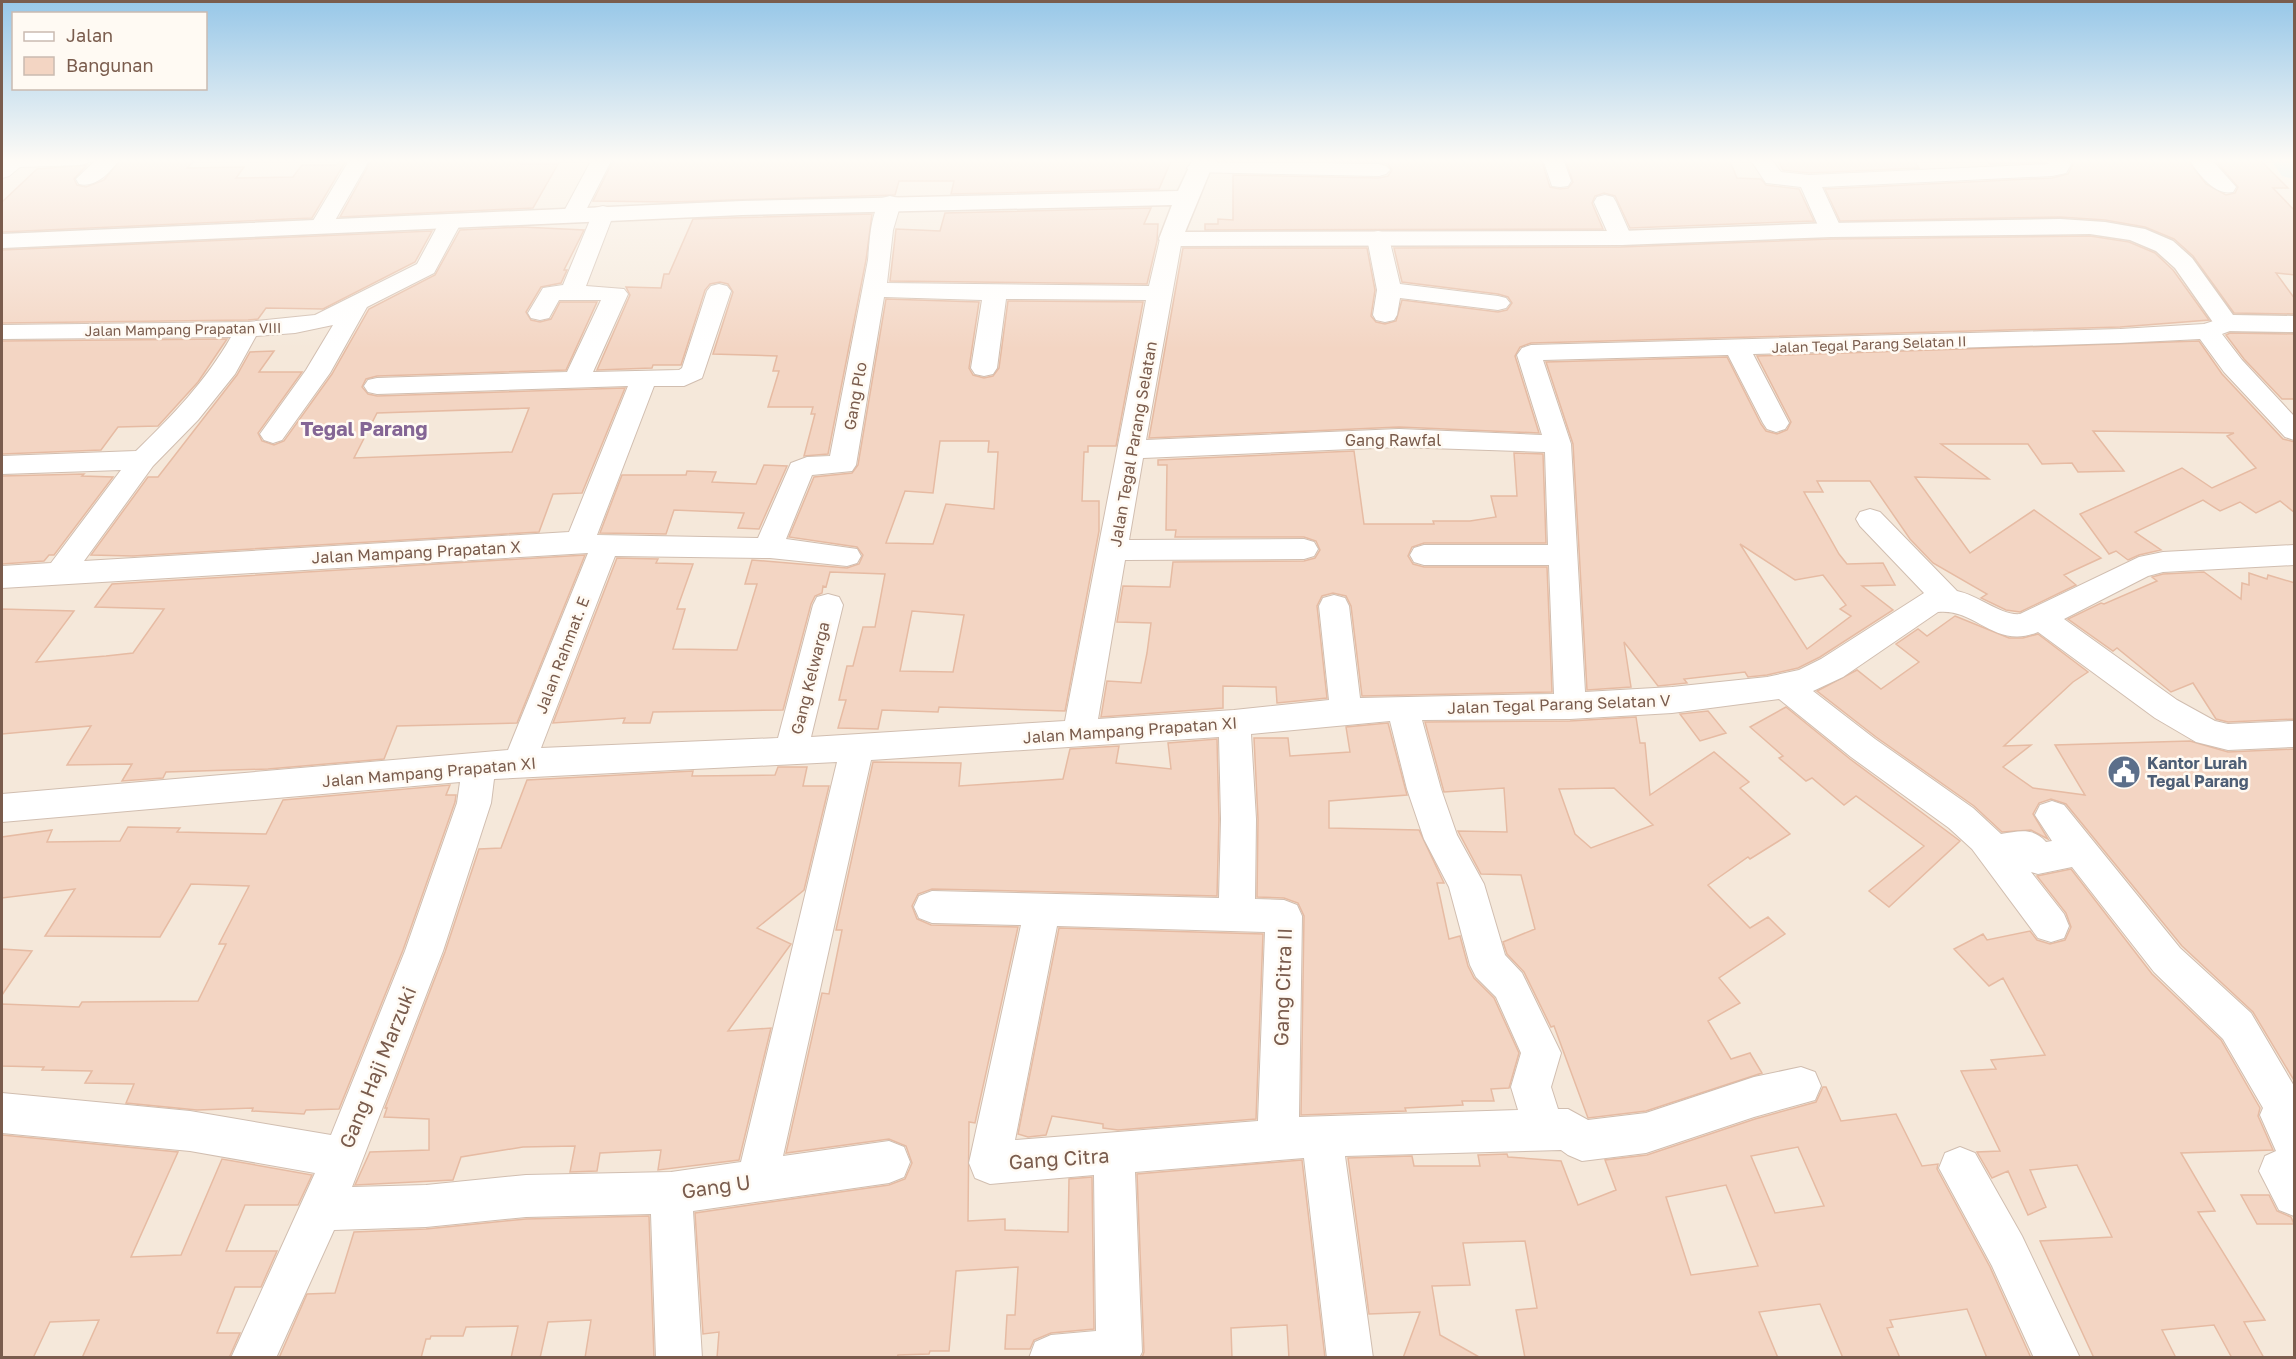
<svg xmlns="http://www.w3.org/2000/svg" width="2296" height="1359" viewBox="0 0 2296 1359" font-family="'Golos Text',sans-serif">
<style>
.residential{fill:#f5e8da}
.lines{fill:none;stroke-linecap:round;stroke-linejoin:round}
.river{fill:#bfe3e8;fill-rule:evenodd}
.building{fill:#f3d5c3;stroke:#e6bba3;stroke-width:1.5;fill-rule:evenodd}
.street-casing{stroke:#d1beb0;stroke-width:2}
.secondary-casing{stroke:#d6c0b0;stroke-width:3}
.street{fill:#fff;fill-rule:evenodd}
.secondary{fill:#fff;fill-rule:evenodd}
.labels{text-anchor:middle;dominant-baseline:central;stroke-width:5;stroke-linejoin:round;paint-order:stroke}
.far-street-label{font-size:14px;fill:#7a5c4d;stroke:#fffaf3}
.street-label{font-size:16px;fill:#7a5c4d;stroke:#fffaf3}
.service-label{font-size:16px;font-weight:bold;fill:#4e5e75;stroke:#fffaf3;text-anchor:start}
.quarter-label{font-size:20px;font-weight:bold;fill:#846695;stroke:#fffaf3}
.near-street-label{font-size:20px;fill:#7a5c4d;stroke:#fffaf3}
</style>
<rect width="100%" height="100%" fill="#fdf6ec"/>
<!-- residential -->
<path class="residential" d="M2 159H2294V1357H2Z"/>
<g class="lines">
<!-- river -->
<path class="river" d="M2270 159H2294V179L2282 176Z"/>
</g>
<!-- building -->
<path class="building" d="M121 159H196L187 168 244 167 236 178 293 177 302 165H337L341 159H347L312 218 2 232V202L37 169 87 165 74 179 77 185 86 187 104 180Z
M372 159H524L521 164H558L533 208 340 217Z
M614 159 721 160 1172 159 1159 189 951 194 954 181H899L895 195 671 202 593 201Z
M1233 159H1541L1550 187 1560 189 1568 188 1573 182 1565 159H1729L1737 178 1761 179 1766 185 1799 189 1814 221 1630 228 1615 196 1604 193 1595 196 1592 203 1603 229 1205 230V224H1218V219L1233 220V175L1379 178 1388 176 1392 170 1388 164 1379 162Z
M1777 159H1912L1919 168 1809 173 1783 170Z
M1985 159H2044L2045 162 1990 164Z
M2070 159H2187L2206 184 2226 195 2235 193 2238 187 2214 159H2259L2288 188H2273L2295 211V275L2276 273 2295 299V314L2234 313 2193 256 2174 239 2145 227 2105 220 2060 217 1840 221 1825 189 2052 178 2068 174 2073 164Z
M1151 208 1144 224H1158L1157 241 1147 284 890 281 896 229 940 231 945 213Z
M872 214 866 260 828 454 804 456 815 414H811L813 407H768L779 371H773L777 356 713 354 733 292 728 284 720 282 710 284 705 290 681 365H653L652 368 597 370 630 295 626 287 661 288 664 274H669L693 219Z
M522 227 584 230 564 270H567L561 283 541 287 526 312 531 320 540 322 551 319 560 302H597L566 370 377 376 366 379 362 387 368 394 377 396 625 388 582 493 553 494 539 532 133 556 91 555 148 477H158L237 375 250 352 274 351 259 372H302L258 433 262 441 274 445 284 441 332 374 369 309 435 275 460 230ZM529 408 512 452 354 458 377 413Z
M432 231 415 262 323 309 266 308 258 319 248 320 2 323V250Z
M2090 236 2129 242 2155 253 2173 270 2209 320 2120 327 1531 343 1520 347 1515 356 1539 433 1399 427 1149 438 1183 248H1367L1375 290 1371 316 1376 322 1385 324 1396 321 1402 300 1498 312 1507 310 1512 303 1508 297 1498 294 1402 282 1394 248 1621 247 1831 239Z
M886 299 979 302 969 368 973 375 984 378 993 376 999 368 1008 301 1143 302 1116 446H1088V452H1084L1082 501H1099V531L1065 711 939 707 938 712 882 710 878 729 838 728 846 700H839L847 666H853L863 627H875L885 574 830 572 826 587 823 586 822 593 815 596 811 604 783 710 653 712 650 723H623L625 718 553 723 617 558 658 559 656 563 693 564 677 609H685L673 649 737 650 757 584H745L752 560 847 568 859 564 863 555 857 547 789 537 814 477 852 473 858 465ZM940 441H989L988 452H998L994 509 946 504 933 544 886 543 905 491 933 493ZM912 611 964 615 953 672 900 671Z
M2230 333 2295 334V399H2282L2244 359 2226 335Z
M227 339 198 382 158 426 118 427 101 450 2 454V341Z
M2199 341 2222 374 2283 439 2295 442V513L2280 501 2256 513 2240 502 2220 511 2203 500 2135 532 2161 550 2139 555 2128 560 2116 551 2109 554 2080 514 2182 468 2212 488 2256 468 2227 436 2234 433 2093 431 2124 471 2078 472 2072 463 2042 464 2028 444H1941L1989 479 1915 477 1970 553 2034 510 2101 558 2064 575 2076 585 2020 612 2006 610 1981 598 1987 594 1933 563 1910 539 1870 481H1817L1823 492H1804L1839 554 1847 564 1883 563 1895 585 1862 586 1893 610 1820 657 1798 668 1767 675 1748 677 1745 672 1684 679 1687 683 1658 686 1624 642 1631 687 1587 690 1573 444 1546 362 1727 357 1761 424 1766 431 1777 434 1787 430 1791 422 1757 356ZM1740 544 1795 580 1823 575 1846 605 1840 609 1851 616 1807 649Z
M1354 451 1364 524H1434L1433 521H1470L1496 517 1491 496H1517L1514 453 1543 454 1546 543H1424L1412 547 1408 556 1413 564 1424 567H1547L1552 692 1362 696 1351 606 1346 596 1333 593 1322 596 1317 606 1327 698 1277 703 1276 687 1223 686V708L1101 717 1107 681 1141 683 1147 653 1151 623 1117 622 1123 586 1170 587 1173 562 1304 561 1315 558 1320 550 1316 541 1304 537H1175L1176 530H1166L1167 465H1158V460Z
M764 465 787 466 759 529 738 528 744 513 674 510 666 534 600 533 622 475H686L687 471 716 472 712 482 756 484Z
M84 474 82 476 113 477 54 555H49L44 561 2 564V476Z
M585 555 517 723 397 726 384 759 268 769 166 772 163 778 122 781 132 764 67 765 91 726 2 734V609L74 611 36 662 106 656 133 653 164 609 95 607 112 584Z
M2204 572 2241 599 2242 583 2249 585V573L2267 579 2268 575 2295 583V719L2228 722 2216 719 2193 683 2171 692 2117 648 2113 651 2068 619 2101 603 2104 604 2157 581 2152 577 2163 574Z
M1955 616 2009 638H2023L2038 634 2088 672 2073 682 2004 746 2031 745 2003 767 2033 788 2085 795 2055 745 2190 741 2228 752 2295 749V1082L2253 1012 2182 946 2066 804 2051 799 2039 803 2033 814 2048 839 2031 830 2002 832 1974 806 1876 737 1817 691 1857 670 1881 689 1919 662 1896 644 1918 629 1927 636Z
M1786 707 1850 759 1960 841 1889 907 1869 891 1924 846 1856 796 1844 805 1812 778 1806 781 1779 758 1783 756 1750 727Z
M1708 711 1726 733 1700 741 1680 714Z
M1636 717 1640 743H1645L1650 795 1714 752 1749 782 1740 788 1790 834 1750 859 1748 857 1708 885 1750 928 1768 917 1785 934 1719 978 1740 1003 1708 1021 1731 1059 1750 1053 1762 1073 1646 1111 1588 1118 1554 1026 1551 1027 1524 972 1507 954 1503 942 1535 929 1521 875 1481 874 1458 831 1507 832 1504 788 1444 792 1425 722 1570 721ZM1614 788 1653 825 1591 848 1575 834 1559 789Z
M1388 723 1407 795 1329 801V828L1419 830 1444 883H1437L1449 939 1460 936 1468 966 1474 978 1494 998 1519 1053 1509 1088 1491 1089 1494 1101H1462L1463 1105 1405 1108 1406 1111 1301 1115 1304 916 1298 903 1284 898 1257 897 1258 819 1254 738H1288L1290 756 1350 752 1346 727Z
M1217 739 1219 819 1217 896 932 889 918 894 912 906 917 919 931 925 1018 927 975 1123 969 1122 968 1221 1005 1219V1230L1068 1232 1069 1179 1092 1177 1094 1329 1051 1333 1034 1340 1030 1349H1005L1007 1315H1015L1018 1267 956 1271 949 1351H930L929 1354 898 1355 897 1358H717L719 1332 703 1334 695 1213 889 1185 905 1179 912 1163 906 1146 889 1139 786 1153 822 993 829 994 842 930H836L873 762 961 763 959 786 1063 779 1070 749 1119 746 1116 763 1171 769 1168 743Z
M778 767H807L803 786H829L804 890 757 928 791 944 728 1031 771 1028 739 1160 658 1170 661 1150 600 1153 597 1171 570 1172 575 1146 523 1147 461 1157 453 1180 355 1185 370 1152 429 1150V1119L384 1117 387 1108H385L445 952 479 849 501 848 527 780 693 771 692 776 775 775Z
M450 785 446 795H456L455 802 403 950 339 1109 306 1110 304 1114 252 1111 253 1108 197 1110 126 1103 134 1084 85 1083 92 1071 42 1070 44 1067 2 1066V1004L79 1007 82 1002 198 1001 226 944H219L249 886 191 884 160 937 45 936 75 889 2 898V837L52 830 47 842 120 841 128 827 180 828 177 832 266 834 283 800Z
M2071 869 2152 974 2221 1040 2260 1108 2258 1116 2273 1150 2181 1153 2215 1211 2198 1212 2265 1320 2244 1322 2264 1358H2232L2214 1325 2162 1330 2176 1358H2094L2040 1241 2112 1237 2077 1165 2030 1170 2046 1207 2028 1215 2008 1171 1992 1178 1977 1152 2000 1151 1961 1071 1996 1069 1991 1060 2045 1055 2003 978 1989 986 1954 949 1983 934 1987 940 2030 931 2037 940 2050 944 2065 940 2071 927 2066 913 2037 876Z
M1059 928 1263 934 1256 1119 1118 1130 1103 1128V1124L1052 1116 1046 1135 1028 1137 1018 1134Z
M2 949 32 951 2 995Z
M1823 1087H1826L1841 1121 1896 1114 1922 1166 1938 1164 1937 1169 1990 1267 2031 1358H1987L1967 1309 1890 1320 1893 1327 1887 1328 1900 1358H1843L1820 1304 1759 1312 1778 1358H1525L1516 1310 1537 1308 1525 1241 1463 1243 1470 1285 1432 1286 1440 1335 1481 1358H1403L1420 1312 1369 1314 1348 1158 1412 1156 1414 1166H1480L1478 1155 1507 1154 1508 1157 1561 1161 1578 1205 1616 1190 1605 1160 1647 1155 1755 1119 1816 1102ZM1798 1147 1824 1206 1775 1213 1751 1156ZM1726 1185 1758 1266 1691 1275 1666 1197Z
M2 1135 178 1152 131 1257 181 1255 222 1159 312 1175 298 1205H245L226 1251H277L261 1287H235L217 1333H240L229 1358H82L99 1320 50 1322 33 1358H2Z
M1302 1160 1325 1358H1289L1287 1325 1231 1328 1232 1358H1142L1144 1352 1137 1174Z
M2241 1195H2269L2277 1211 2291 1217 2294 1224H2257Z
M649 1216 654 1358H585L591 1320 548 1322 540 1358H511L518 1326 466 1327 463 1336H431L430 1339H426L421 1358H279L307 1294 335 1293 354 1232 426 1229 526 1219Z"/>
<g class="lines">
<!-- street casing -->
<g class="street-casing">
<path id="street" d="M5 159H90L87 163 80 165 20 167 9 176 2 178V162Z
M97 159H119C111 172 96 188 79 184L76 179Z
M350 159H370L329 231 321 233 313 231 310 226Z
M592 159H612L581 220 573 222 565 220 562 215Z
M1543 159H1563L1571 181 1568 186 1560 187 1552 186Z
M1750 159H1771L1781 172 1809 175 2049 164 2046 159H2067L2071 164 2066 173 2052 176 1822 187 1842 230 1839 235 1831 237 1823 235 1820 230 1801 187 1766 183Z
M2189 159H2211L2236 187 2233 192C2214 196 2198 173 2189 159Z
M1198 162 1379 164 1386 166 1390 170 1386 174 1379 176 1191 172 1187 168 1191 164Z
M1605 195 1613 197 1616 202 1632 238 1629 243 1621 245 1613 243 1610 238 1594 202 1597 197Z
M890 196 898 198 901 203 893 230 887 283 1149 286 1160 239 1163 234 1171 232 1179 234 1182 239 1146 440 1399 429 1542 435 1517 355 1522 348 1531 345 2120 329 2204 324 2226 317 2235 319 2238 324 2235 329 2222 334 2242 360 2294 416V440L2285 437 2224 372 2200 339 2120 343 1753 354 1789 423 1785 429 1776 432 1767 429 1763 423 1728 355 1543 360 1571 444 1585 692 1672 687 1767 677 1799 670 1821 659 1924 593 1860 526 1856 519 1860 512 1870 509 1880 512 1957 591C1978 595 2001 616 2020 614L2139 557 2163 552 2294 545V565L2163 572 2148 576 2064 619 2177 700 2215 721 2228 724 2294 721V747L2228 750 2196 742 2155 718 2038 632C1995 650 1976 608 1938 612L1843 677 1813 691 1875 739 1973 808 2001 834C2019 831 2033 827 2046 842L2052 841 2035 815 2040 805 2052 801 2064 805 2180 948 2251 1013 2294 1086V1216L2279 1210 2259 1171 2265 1156 2276 1151 2260 1115 2263 1108 2223 1039 2154 972 2072 867 2038 874 2031 872 2064 914 2069 926 2064 938 2051 942 2038 938 1972 849 1949 828 1851 757 1779 699 1672 713 1570 719 1422 720 1441 789 1457 835 1484 884 1505 955 1522 973 1561 1053 1551 1087 1558 1109H1568L1588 1120 1646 1113 1754 1077 1801 1067 1815 1072 1821 1086 1815 1100 1754 1117 1646 1153 1582 1161 1568 1155 1561 1150 1345 1156 1373 1358H1327L1304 1158 1135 1172 1142 1352 1139 1358H1029L1035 1342 1051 1335 1096 1331 1094 1175 990 1184 975 1178 969 1163 1021 925 932 923 919 918 914 907 919 896 932 891 1219 898 1221 819 1219 737 871 760 783 1156 889 1141 904 1147 910 1162 904 1177 889 1183 693 1211 702 1358H656L651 1214 526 1217 426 1227 334 1230 276 1358H231L315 1173 190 1151 2 1133V1093L190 1111 331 1135 405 951 457 803 460 782 2 822V794L508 750 588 553 2 588V566L51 563 121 470 2 474V456L136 451C172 416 206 381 231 337L2 339V325L248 322 315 315 417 264 443 216 451 214 459 216 462 221 434 273 367 307 330 373 282 440 273 443 264 440 260 434 306 370 333 325 295 333 256 336 235 374 198 420 153 466 84 561 569 532 628 386 377 394 368 392 364 386 368 380 377 378 567 372 601 300H559L549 318 540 320 531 318 528 313 543 288 563 285 595 208 603 206 611 208 614 213 586 286 624 289 628 294 593 372 679 370 682 368 707 291 711 286 719 284 727 286 731 291 702 378 684 386H654L597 535 758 538 791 463 807 457 830 456 868 260C870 240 870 215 882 198ZM884 297 982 300 971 368 975 374 984 376 993 374 997 368 1006 299 1146 300 1065 721 811 737 843 605 839 597 828 594 817 597 813 605 778 738 541 748 615 556 770 558 847 566 857 563 861 556 857 549 786 539 812 475 852 471 856 465ZM1399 447 1545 452 1548 545H1424L1414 548 1410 555 1414 562 1424 565H1549L1554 694 1360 698 1349 606 1345 598 1334 595 1323 598 1319 606 1329 700 1234 710 1098 719 1125 560 1304 559 1314 556 1318 549 1314 542 1304 539 1129 540 1143 458ZM1390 721 1407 789 1424 839 1449 887 1470 965 1476 977 1496 997 1521 1053 1511 1087 1518 1110 1299 1117 1302 916 1297 905 1284 900 1255 899 1256 819 1251 734ZM837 762 741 1162 671 1172 526 1175 426 1185 352 1187 443 951 491 803 494 779ZM1057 926 1265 932 1258 1121 1015 1140Z
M1378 231 1386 233 1389 238 1400 284 1498 296 1506 298 1510 303 1506 308 1498 310 1400 298 1397 315 1394 320 1385 322 1376 320 1373 315 1377 290 1367 238 1370 233Z
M1960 1147 1975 1153 2022 1236 2080 1358H2034L1992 1266 1939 1168 1945 1153Z"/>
</g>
<!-- secondary casing -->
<g class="secondary-casing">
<path id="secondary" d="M1193 159H1215L1185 232 1621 231 1831 223 2060 219 2105 222 2145 229 2173 241 2192 258 2233 315 2294 316V332L2226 331 2217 328 2175 268 2156 251 2130 240 2090 234 1831 237 1621 245 1171 246 1163 244 1159 239 1172 205 742 215 2 248V234L742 201 1178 191Z"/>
</g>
<!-- street -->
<use href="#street" class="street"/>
<!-- secondary -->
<use href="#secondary" class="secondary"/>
</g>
<!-- sky -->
<linearGradient id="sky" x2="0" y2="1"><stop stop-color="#97c7e8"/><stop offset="0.46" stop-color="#fefbf6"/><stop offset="1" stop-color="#fefbf6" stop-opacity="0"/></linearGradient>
<rect width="2296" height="349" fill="url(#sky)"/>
<!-- icons -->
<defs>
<g id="civic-disc" transform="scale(1.725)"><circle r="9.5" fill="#5c6f8a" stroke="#fffaf3"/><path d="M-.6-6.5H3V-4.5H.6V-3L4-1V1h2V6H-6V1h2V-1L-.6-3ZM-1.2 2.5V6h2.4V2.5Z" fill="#fff"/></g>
</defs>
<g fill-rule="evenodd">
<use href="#civic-disc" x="2124" y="772"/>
</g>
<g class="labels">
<!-- far-street labels -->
<g class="far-street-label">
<text transform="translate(183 329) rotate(-1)">Jalan Mampang Prapatan VIII</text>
<text transform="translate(1869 344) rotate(-2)">Jalan Tegal Parang Selatan II</text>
</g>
<!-- street labels -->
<g class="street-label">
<text transform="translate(855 396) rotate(-80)">Gang Plo</text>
<text x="1393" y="440">Gang Rawfal</text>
<text transform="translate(1133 444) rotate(-80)">Jalan Tegal Parang Selatan</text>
<text transform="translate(416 552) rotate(-3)">Jalan Mampang Prapatan X</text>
<text transform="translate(562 655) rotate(-69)">Jalan Rahmat. E</text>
<text transform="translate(810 678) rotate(-76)">Gang Kelwarga</text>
<text transform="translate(1559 704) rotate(-2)">Jalan Tegal Parang Selatan V</text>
<text transform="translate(1130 730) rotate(-4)">Jalan Mampang Prapatan XI</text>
<text transform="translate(429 772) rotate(-5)">Jalan Mampang Prapatan XI</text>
</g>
<!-- service labels -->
<g class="service-label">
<text x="2147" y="763">Kantor Lurah<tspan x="2147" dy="18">Tegal Parang</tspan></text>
</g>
<!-- quarter labels -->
<g class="quarter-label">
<text x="364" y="428">Tegal Parang</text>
</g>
<!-- near-street labels -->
<g class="near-street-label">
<text transform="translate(1282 987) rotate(-88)">Gang Citra II</text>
<text transform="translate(377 1067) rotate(-68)">Gang Haji Marzuki</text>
<text transform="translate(1059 1158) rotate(-4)">Gang Citra</text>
<text transform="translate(716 1186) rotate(-8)">Gang U</text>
</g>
</g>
<!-- border -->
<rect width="2296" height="1359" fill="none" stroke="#7a5c4d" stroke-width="6"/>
<!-- legend -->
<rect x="12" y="12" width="195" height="78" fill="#fffaf3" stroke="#cabbb1" stroke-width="1.5"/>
<rect x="24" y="32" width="30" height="9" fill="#ffffff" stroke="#cabbb1" stroke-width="1.5"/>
<text x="66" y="42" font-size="18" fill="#7a5c4d">Jalan</text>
<rect x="24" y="57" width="30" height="18" fill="#f3d5c3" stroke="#cabbb1" stroke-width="1.5"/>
<text x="66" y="72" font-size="18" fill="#7a5c4d">Bangunan</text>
</svg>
